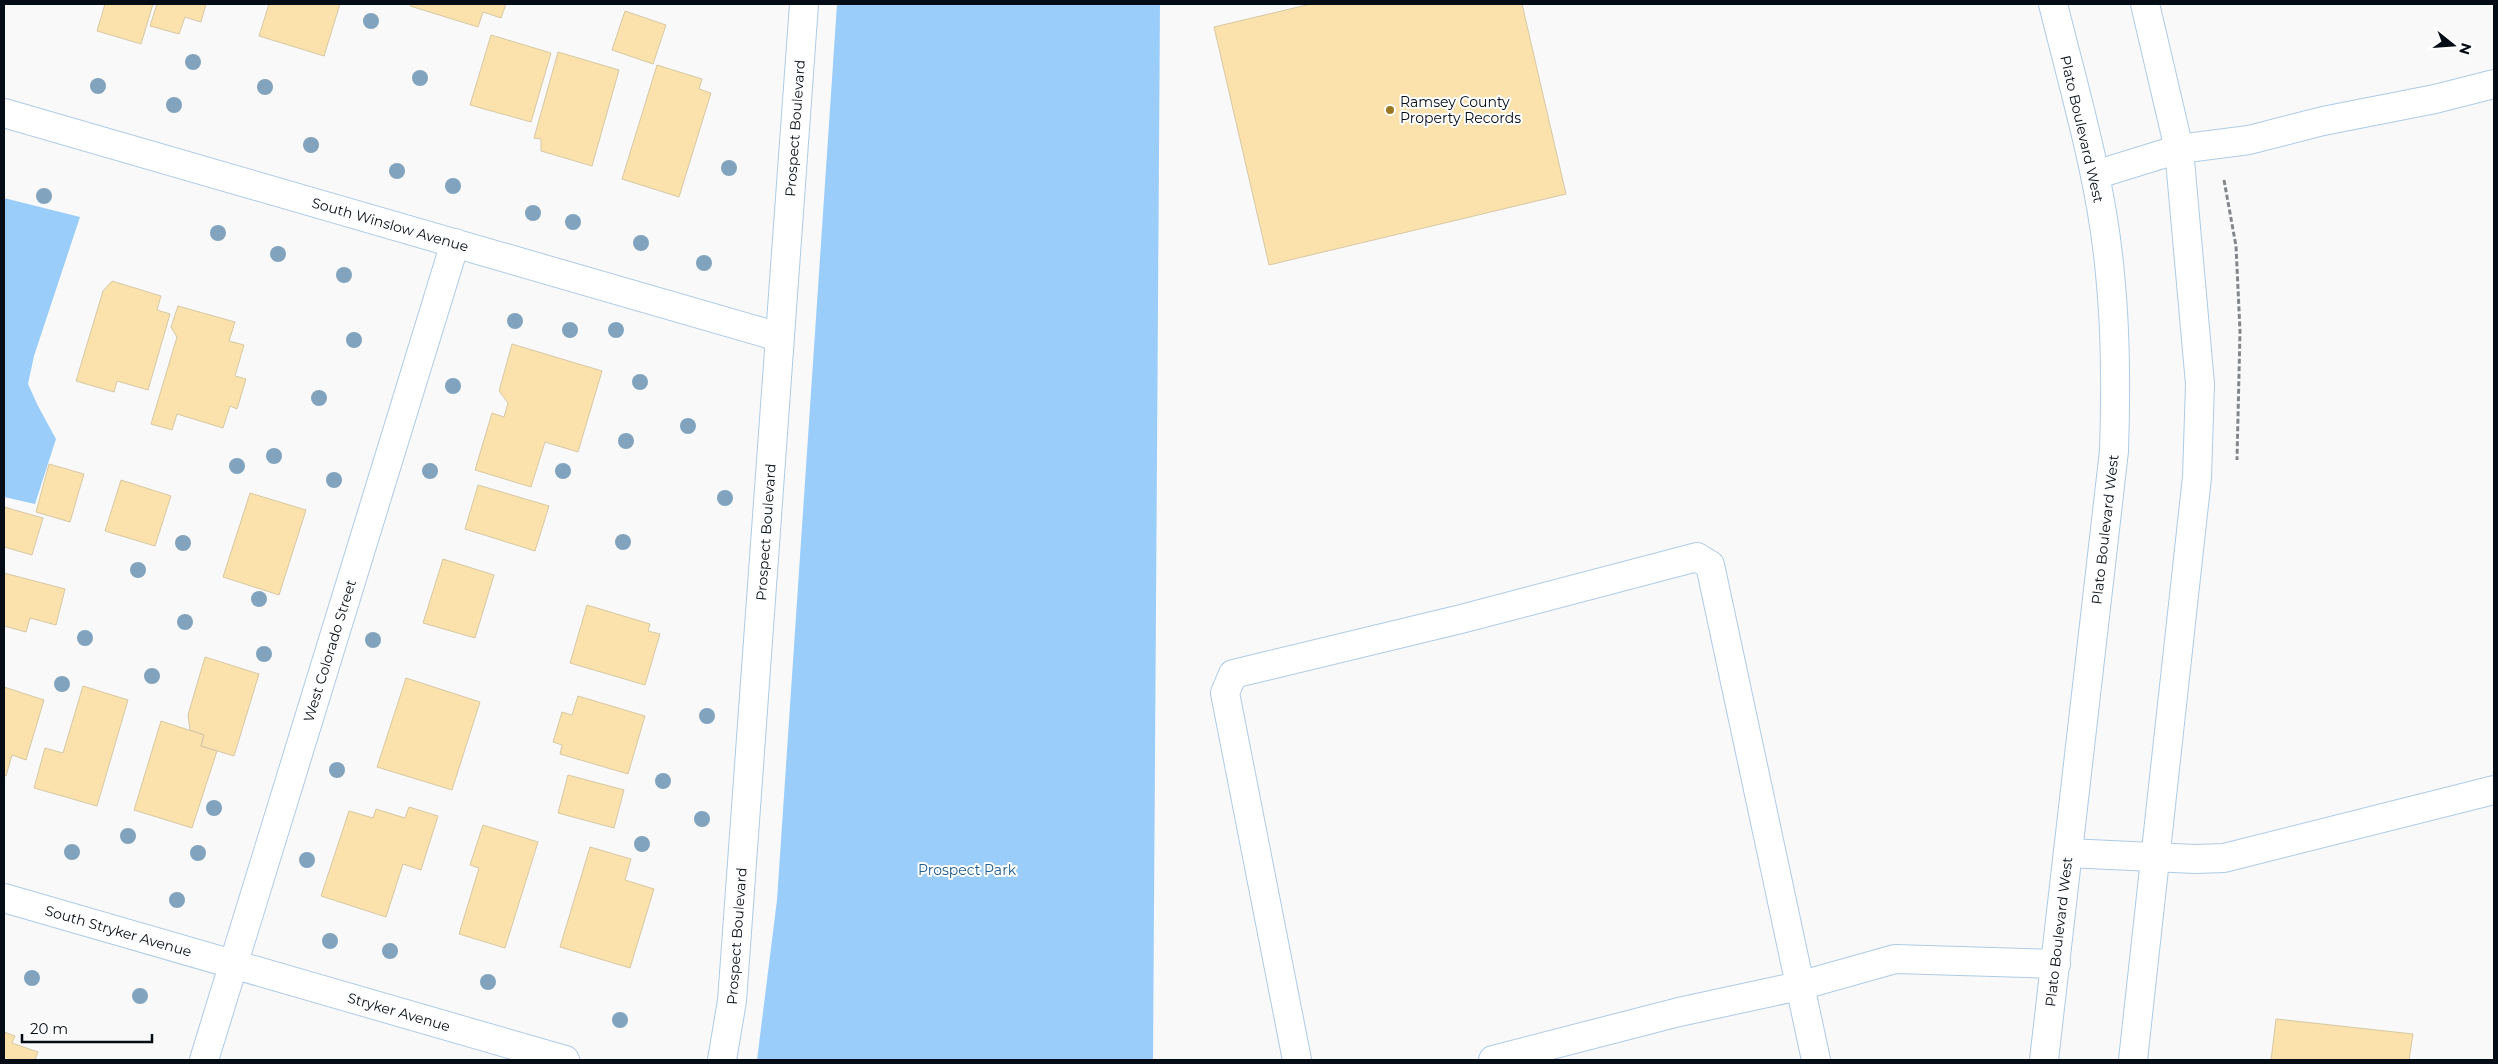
<svg xmlns="http://www.w3.org/2000/svg" width="2498" height="1064" viewBox="0 0 2498 1064" font-family="Montserrat,sans-serif">
<style>
.green{fill:#9bcdfb}
.building{fill:#fbe2ac;stroke:#d7c8a5}
.lines{fill:none;stroke-linecap:round;stroke-linejoin:round}
.minor-casing{stroke:#aecbe6;stroke-width:30}
.path{stroke:#83878b;stroke-width:3;stroke-dasharray:5 2.5;stroke-linecap:butt}
.minor{stroke:#fff;stroke-width:28}
.tree{fill:#82a3bd}
.poi-dot{fill:#987720;stroke:#fff;stroke-width:2}
.labels{text-anchor:middle;dominant-baseline:central;stroke-width:4;stroke-linejoin:round;paint-order:stroke}
.poi-label{font-size:14px;fill:#040c15;stroke:#fff;text-anchor:start}
.street-label{font-size:14px;fill:#040c15;stroke:#fff}
.park-label{font-size:14px;fill:#205c8c;stroke:#fff}
</style>
<rect width="100%" height="100%" fill="#f9f9f9"/>
<!-- green -->
<path class="green" d="M837 4H1160L1153 1060H757L777 900Z
M4 198 80 217 34 356 28 384 38 406 56 439 35 504 4 497Z"/>
<!-- building -->
<path class="building" d="M105 4H153L141 44 97 31Z
M157 4H206L201 22 185 17 179 34 150 26Z
M269 4H340L324 56 259 36Z
M411 4H506L501 18 483 12 478 27 410 6Z
M1311 4H1522L1566 194 1269 265 1214 27Z
M625 11 666 25 653 64 612 50Z
M491 35 551 53 531 122 470 105Z
M558 52 619 70 592 166 541 151V139L534 138Z
M657 65 702 79 699 89 711 93 679 197 622 179Z
M112 281 161 296 157 310 170 314 148 390 117 381 114 392 76 381 103 291Z
M178 306 235 322 229 341 244 345 235 376 246 379 237 409 230 406 223 428 177 414 172 430 151 424 177 337 171 327Z
M512 344 602 371 578 452 545 442 531 487 475 470 492 413 504 417 508 403 499 391Z
M49 464 84 474 70 522 36 512Z
M121 480 171 496 155 546 105 531Z
M478 485 549 506 535 551 465 529Z
M250 493 306 510 279 595 223 577Z
M4 507 43 518 32 555 4 547Z
M443 559 494 575 475 638 423 623Z
M4 573 65 589 56 625 30 618 26 632 4 626Z
M587 605 650 624 648 631 660 634 645 685 570 663Z
M205 657 259 674 234 756 201 746 204 735 190 730 188 715Z
M406 678 480 702 452 790 377 767Z
M83 686 128 700 97 806 34 788 45 748 63 753Z
M4 687 44 700 26 760 12 755 6 776 4 775Z
M578 696 645 716 628 774 560 754 562 745 553 742 562 712 572 715Z
M161 721 204 735 201 746 217 751 192 828 134 810Z
M568 775 624 790 614 828 558 813Z
M409 807 438 816 421 870 403 864 386 917 321 896 349 811 373 818 376 809 405 818Z
M483 825 538 842 505 948 459 934 479 868 470 865Z
M590 847 631 859 625 880 654 889 630 968 560 947Z
M2276 1019 2413 1034 2409 1060H2271Z
M4 1032 15 1036 12 1043 38 1052 35 1060H4Z"/>
<g class="lines">
<!-- minor casing -->
<g class="minor-casing">
<g id="minor">
<path id="s1" d="M4 113 779 337"/>
<path d="M2095 175 2179 149 2249 140 2323 121 2435 99 2494 84"/>
<path d="M2068 853 2195 859 2224 858 2494 790"/>
<path id="s2" d="M4 898 565 1060"/>
<path id="s3" d="M204 1060 455 243"/>
<path id="s4" d="M722 1060 732 1001 804 4"/>
<path d="M1297 1060 1225 693 1233 674 1461 619 1697 557 1710 565 1816 1060"/>
<path d="M1493 1060 1679 1012 1799 986 1895 959 2056 964"/>
<path id="s5" d="M2044 1060 2114 451C2116 392 2116 333 2110 274 2102 182 2075 93 2053 4"/>
<path d="M2133 1060 2197 477 2200 384 2179 149 2145 4"/>
</g>
</g>
<!-- path -->
<path class="path" d="M2224 180 2236 246 2240 331 2237 460"/>
<!-- minor -->
<use href="#minor" class="minor"/>
</g>
<!-- trees -->
<g class="tree">
<circle cx="371" cy="21" r="8"/>
<circle cx="193" cy="62" r="8"/>
<circle cx="420" cy="78" r="8"/>
<circle cx="98" cy="86" r="8"/>
<circle cx="265" cy="87" r="8"/>
<circle cx="174" cy="105" r="8"/>
<circle cx="311" cy="145" r="8"/>
<circle cx="729" cy="168" r="8"/>
<circle cx="397" cy="171" r="8"/>
<circle cx="453" cy="186" r="8"/>
<circle cx="44" cy="196" r="8"/>
<circle cx="533" cy="213" r="8"/>
<circle cx="573" cy="222" r="8"/>
<circle cx="218" cy="233" r="8"/>
<circle cx="641" cy="243" r="8"/>
<circle cx="278" cy="254" r="8"/>
<circle cx="704" cy="263" r="8"/>
<circle cx="344" cy="275" r="8"/>
<circle cx="515" cy="321" r="8"/>
<circle cx="570" cy="330" r="8"/>
<circle cx="616" cy="330" r="8"/>
<circle cx="354" cy="340" r="8"/>
<circle cx="640" cy="382" r="8"/>
<circle cx="453" cy="386" r="8"/>
<circle cx="319" cy="398" r="8"/>
<circle cx="688" cy="426" r="8"/>
<circle cx="626" cy="441" r="8"/>
<circle cx="274" cy="456" r="8"/>
<circle cx="237" cy="466" r="8"/>
<circle cx="430" cy="471" r="8"/>
<circle cx="563" cy="471" r="8"/>
<circle cx="334" cy="480" r="8"/>
<circle cx="725" cy="498" r="8"/>
<circle cx="623" cy="542" r="8"/>
<circle cx="183" cy="543" r="8"/>
<circle cx="138" cy="570" r="8"/>
<circle cx="259" cy="599" r="8"/>
<circle cx="185" cy="622" r="8"/>
<circle cx="85" cy="638" r="8"/>
<circle cx="373" cy="640" r="8"/>
<circle cx="264" cy="654" r="8"/>
<circle cx="152" cy="676" r="8"/>
<circle cx="62" cy="684" r="8"/>
<circle cx="707" cy="716" r="8"/>
<circle cx="337" cy="770" r="8"/>
<circle cx="663" cy="781" r="8"/>
<circle cx="214" cy="808" r="8"/>
<circle cx="702" cy="819" r="8"/>
<circle cx="128" cy="836" r="8"/>
<circle cx="642" cy="844" r="8"/>
<circle cx="72" cy="852" r="8"/>
<circle cx="198" cy="853" r="8"/>
<circle cx="307" cy="860" r="8"/>
<circle cx="177" cy="900" r="8"/>
<circle cx="330" cy="941" r="8"/>
<circle cx="390" cy="951" r="8"/>
<circle cx="32" cy="978" r="8"/>
<circle cx="488" cy="982" r="8"/>
<circle cx="140" cy="996" r="8"/>
<circle cx="620" cy="1020" r="8"/>
</g>
<!-- markers -->
<circle class="poi-dot" cx="1390" cy="110" r="5"/>
<g class="labels">
<!-- poi labels -->
<g class="poi-label">
<text x="1400" y="102">Ramsey County<tspan x="1400" dy="16">Property Records</tspan></text>
</g>
<!-- street labels -->
<g class="street-label">
<text stroke="none"><textPath href="#s4" startOffset="935">Prospect Boulevard</textPath></text>
<text transform="translate(2082 129) rotate(77)">Plato Boulevard West</text>
<text stroke="none"><textPath href="#s1" startOffset="402">South Winslow Avenue</textPath></text>
<text stroke="none"><textPath href="#s5" startOffset="534">Plato Boulevard West</textPath></text>
<text stroke="none"><textPath href="#s4" startOffset="530">Prospect Boulevard</textPath></text>
<text stroke="none"><textPath href="#s3" startOffset="428">West Colorado Street</textPath></text>
<text stroke="none"><textPath href="#s2" startOffset="119">South Stryker Avenue</textPath></text>
<text stroke="none"><textPath href="#s5" startOffset="129">Plato Boulevard West</textPath></text>
<text stroke="none"><textPath href="#s4" startOffset="125">Prospect Boulevard</textPath></text>
<text stroke="none"><textPath href="#s2" startOffset="411">Stryker Avenue</textPath></text>
</g>
<!-- park labels -->
<g class="park-label">
<text x="967" y="870">Prospect Park</text>
</g>
</g>
<!-- border -->
<rect width="2498" height="1064" fill="none" stroke="#040c15" stroke-width="10"/>
<!-- north arrow -->
<g transform="translate(2453 45) rotate(107)" stroke="#ffffff" stroke-width="4" paint-order="stroke">
<path d="M0-4L9 19L0 12L-9 19Z" fill="#040c15"/>
<text y="-8" font-size="14" font-weight="bold" text-anchor="middle" fill="#040c15">N</text>
</g>
<!-- scale -->
<path d="M22 1034v8h130v-8" fill="none" stroke="#040c15" stroke-width="2.5"/>
<text x="30" y="1034" font-size="15" fill="#040c15" stroke="#ffffff" stroke-width="4" paint-order="stroke">20 m</text>
</svg>
